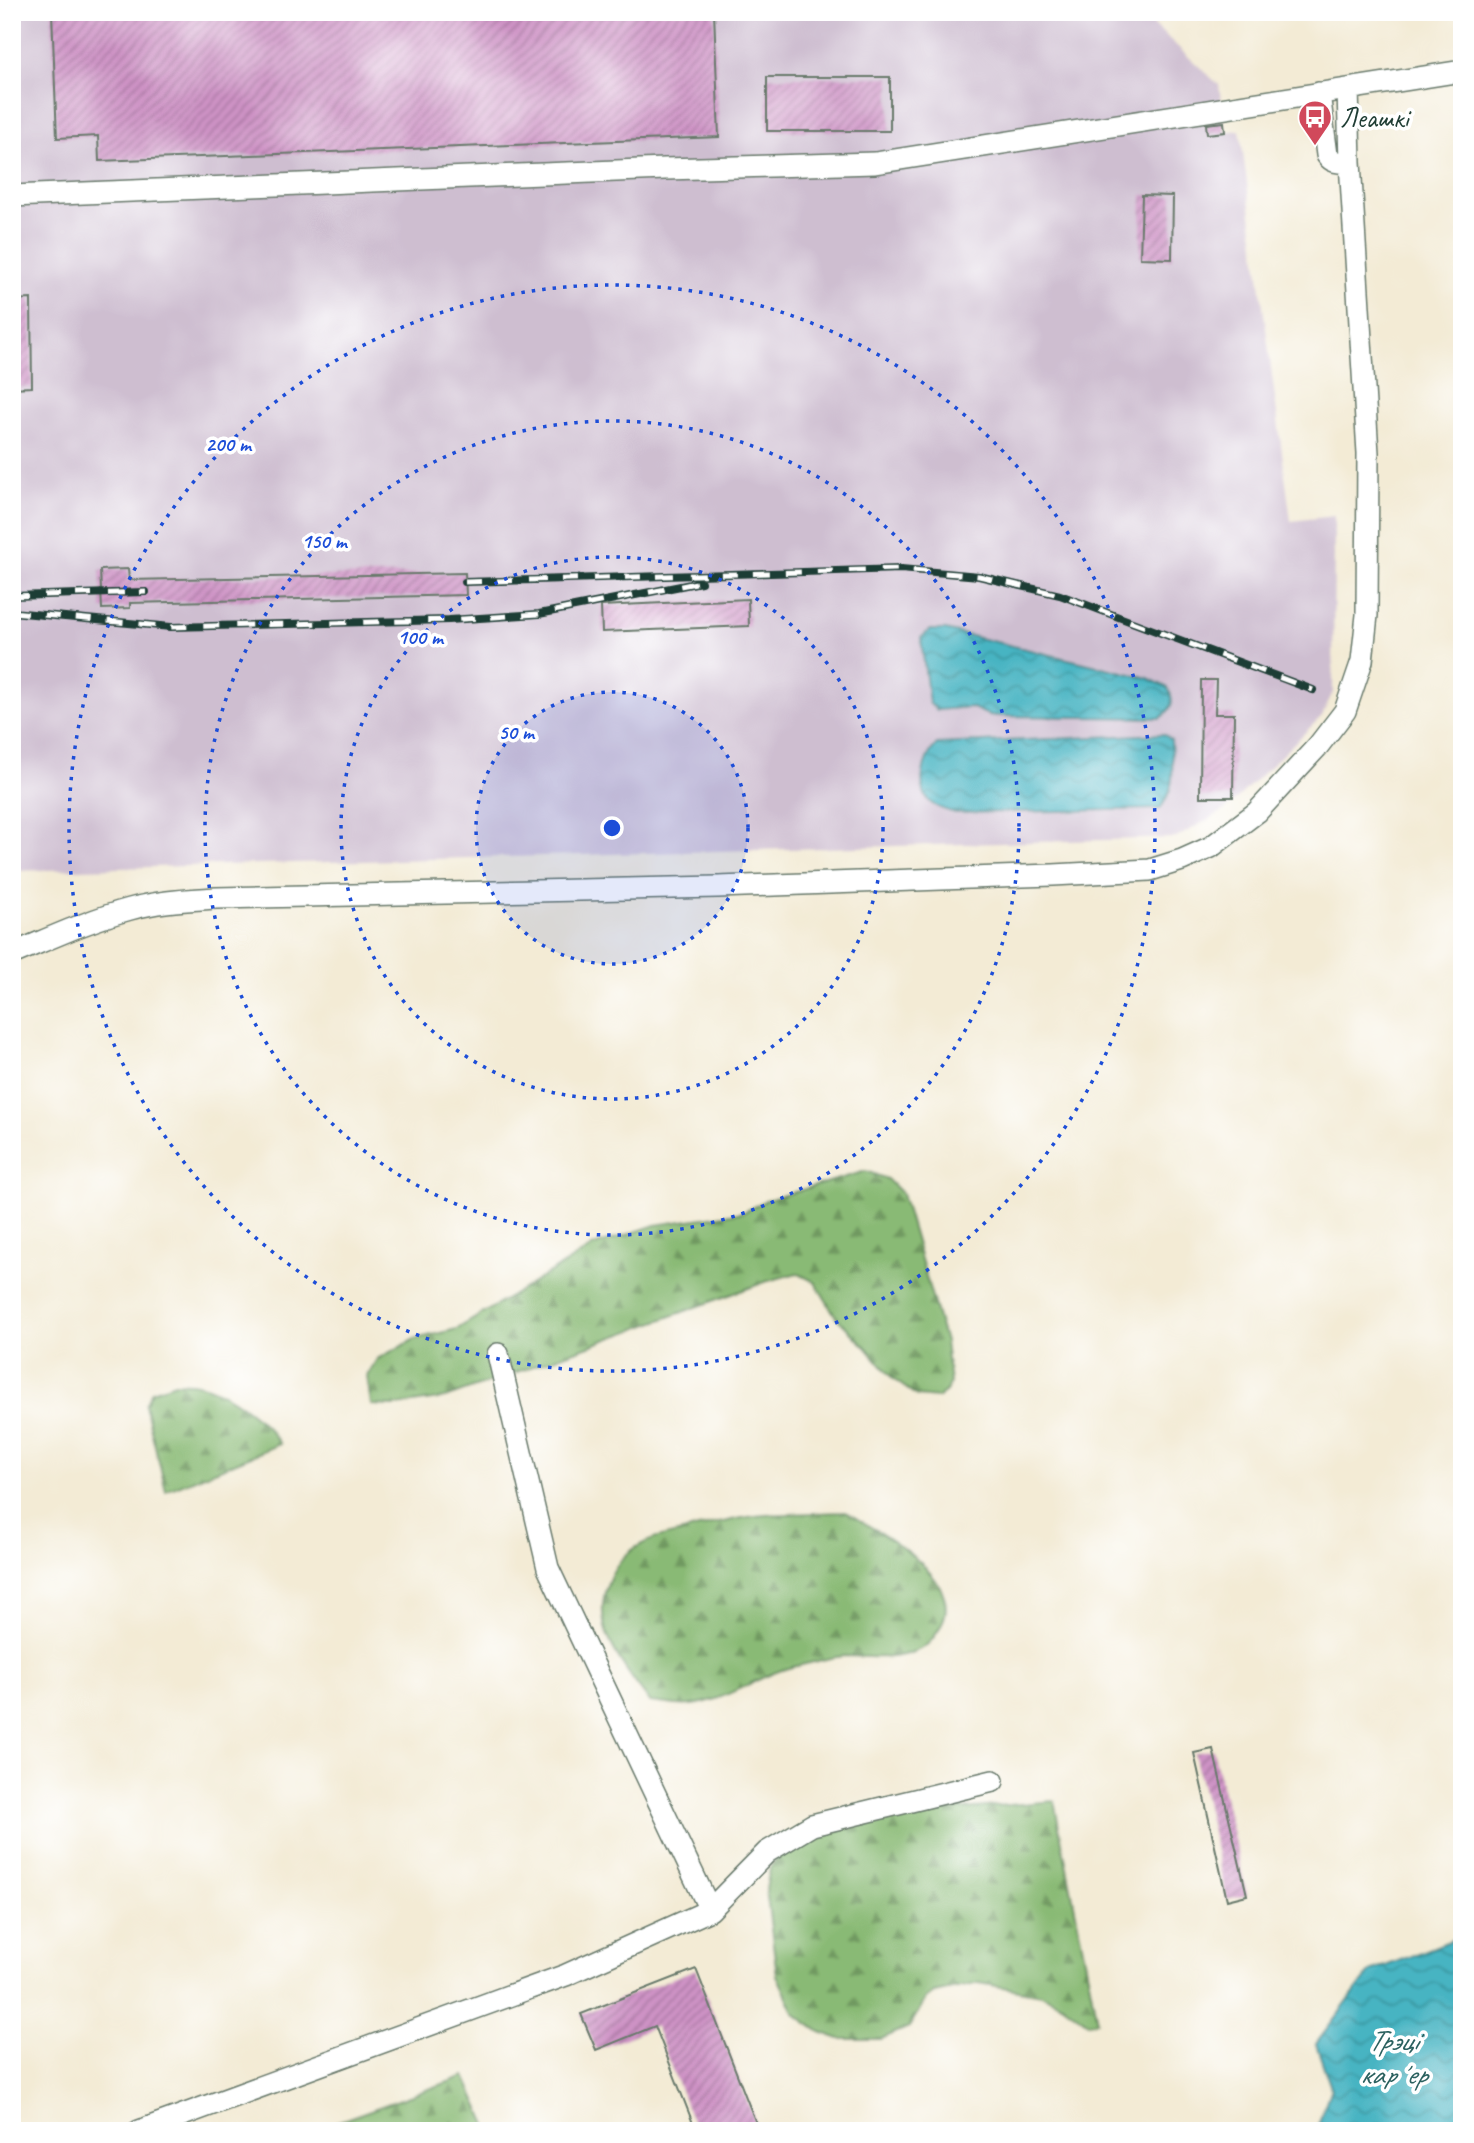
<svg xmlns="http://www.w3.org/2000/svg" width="1474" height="2143" viewBox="0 0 1474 2143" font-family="Caveat,sans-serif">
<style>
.industrial{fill:#cebed0}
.forest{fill:url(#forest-firs);stroke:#547c54;stroke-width:2}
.water{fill:url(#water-waves);stroke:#32787b;stroke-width:2}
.building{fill:url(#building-hatch)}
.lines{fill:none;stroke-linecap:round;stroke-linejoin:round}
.minor-casing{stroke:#697a6c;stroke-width:24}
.minor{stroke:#fff;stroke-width:21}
.rail-casing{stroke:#1f3d34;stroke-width:8}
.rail{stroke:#fff;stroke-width:5;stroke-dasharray:16;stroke-linecap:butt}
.ring{fill:none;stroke:#1d4ed8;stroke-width:3.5;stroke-dasharray:3.5 7}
.labels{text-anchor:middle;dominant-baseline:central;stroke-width:7;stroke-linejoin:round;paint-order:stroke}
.poi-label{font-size:28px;fill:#1f3d34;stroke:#fff;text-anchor:start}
.water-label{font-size:30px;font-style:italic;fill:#2b615f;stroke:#fff}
.centre{fill:#1d4ed8;stroke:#fff;stroke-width:3.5}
.ring-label{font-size:21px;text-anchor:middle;font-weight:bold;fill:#1d4ed8;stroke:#fff;stroke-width:7;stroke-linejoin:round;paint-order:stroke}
</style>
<defs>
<pattern id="forest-firs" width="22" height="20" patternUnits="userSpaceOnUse" patternTransform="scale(1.75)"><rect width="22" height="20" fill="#89ba74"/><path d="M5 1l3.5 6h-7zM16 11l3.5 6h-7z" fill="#6f9860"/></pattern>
<pattern id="water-waves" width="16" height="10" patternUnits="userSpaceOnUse" patternTransform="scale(1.75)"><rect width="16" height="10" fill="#46b4c2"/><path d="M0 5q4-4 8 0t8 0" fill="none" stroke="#3a949e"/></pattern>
<pattern id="building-hatch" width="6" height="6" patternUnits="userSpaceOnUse" patternTransform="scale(1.75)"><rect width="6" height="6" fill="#ce92c5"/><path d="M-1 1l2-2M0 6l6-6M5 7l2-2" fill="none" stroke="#a778a1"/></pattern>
</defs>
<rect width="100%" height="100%" fill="#fff"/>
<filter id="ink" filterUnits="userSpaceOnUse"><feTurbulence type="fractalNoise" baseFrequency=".0143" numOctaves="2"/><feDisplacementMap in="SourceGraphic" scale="14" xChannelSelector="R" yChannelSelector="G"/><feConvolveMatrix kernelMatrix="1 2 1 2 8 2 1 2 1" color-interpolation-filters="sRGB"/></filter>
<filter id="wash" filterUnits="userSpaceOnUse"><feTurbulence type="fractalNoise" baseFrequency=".00686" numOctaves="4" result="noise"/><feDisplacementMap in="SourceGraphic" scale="28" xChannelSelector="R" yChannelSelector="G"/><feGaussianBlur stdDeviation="1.57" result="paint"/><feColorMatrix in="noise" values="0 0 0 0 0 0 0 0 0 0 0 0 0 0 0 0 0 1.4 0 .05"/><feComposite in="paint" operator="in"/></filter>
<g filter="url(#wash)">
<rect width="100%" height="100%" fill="#f3ebd5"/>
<!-- industrial -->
<path class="industrial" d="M12 12H1140L1219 85 1225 132 1240 130 1291 521 1334 516 1333 692 1322 716 1225 810 1176 838 12 871Z"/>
<!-- forest -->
<path class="forest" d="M866 1171 887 1179 902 1194 945 1342 950 1383 946 1391 937 1398 917 1396 893 1379 867 1348 836 1317 815 1282 797 1273 768 1281 445 1398 393 1406 371 1405 367 1376 377 1359 415 1339 457 1329 594 1246 655 1225 744 1212 764 1201Z
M175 1383C182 1383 190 1382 197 1384 225 1389 266 1421 280 1444L166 1491 145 1405 152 1391Z
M846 1512C877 1531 965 1577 942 1623 935 1637 929 1647 913 1652 890 1661 868 1656 845 1656 829 1657 812 1663 797 1666 761 1673 729 1700 692 1705 679 1707 663 1703 650 1702 635 1683 619 1662 609 1639 594 1604 608 1562 642 1544 654 1537 670 1535 683 1532 707 1526 731 1519 755 1516 785 1513 816 1513 846 1512Z
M1054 1801 1097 2021 1088 2023 1062 2004 1041 1994 980 1983 934 1993 926 1999 909 2027 881 2039H840L820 2032 795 2014 777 1975 766 1889 770 1868 776 1859 830 1824 883 1816Z
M465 2076 490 2131H312Z"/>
<!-- water -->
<path class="water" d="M930 630H945L1148 678 1168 688C1175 701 1172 710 1160 718L998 716 988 715 971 707 937 710 929 703 921 638Z
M1164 734 1171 740C1172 768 1177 786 1160 809L955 813C949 811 940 809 934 805 914 791 923 758 937 744Z
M1462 1936V2131H1316L1331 2088 1316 2044 1370 1972Z"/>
<g id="blocks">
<!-- building -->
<path class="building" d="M52 12H205V16L276 12H714L719 137 99 161 98 136 57 138Z
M767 77H890V131H767Z
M1224 122 1225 132 1207 134 1206 124Z
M1142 195 1173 196 1172 259 1140 258Z
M31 299 32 387 12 388V300Z
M128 569 129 580 465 573 466 595 130 603V608L102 609 100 570Z
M748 599 749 626 602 632 601 606Z
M1201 680H1216L1215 714H1234L1233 797H1200Z
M1213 1749 1247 1895 1227 1900 1194 1753Z
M696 1969 759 2131H696L655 2026 596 2050 581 2014Z"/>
</g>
</g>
<g filter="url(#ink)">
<use href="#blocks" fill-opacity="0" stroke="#697a6c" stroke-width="2"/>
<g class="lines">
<!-- minor casing -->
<g class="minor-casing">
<path id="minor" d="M1319 93 1327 155C1333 164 1340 162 1350 162
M12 196 665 169 875 163 1462 71
M12 954C51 938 89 920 130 909 158 901 187 900 216 898L718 887 1053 875 1150 870 1182 860 1211 847 1257 812 1318 746 1345 711 1362 661 1367 615 1368 453 1350 162 1348 89
M498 1354 548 1568 710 1910
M139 2131 566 1975 710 1910 767 1852 812 1825 993 1781"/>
</g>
<!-- minor -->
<use href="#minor" class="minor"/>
<!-- rail casing -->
<g class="rail-casing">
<path id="rail" d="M465 582 901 569 979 576 1060 595 1313 690
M12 596 146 592
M12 612 171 627 449 620 539 614 701 582"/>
</g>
<!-- rail -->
<use href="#rail" class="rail"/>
</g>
</g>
<!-- distance rings -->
<circle cx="612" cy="828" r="136" fill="#1d4ed8" fill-opacity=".12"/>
<g class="ring">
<circle cx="612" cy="828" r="136"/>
<circle cx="612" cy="828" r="271"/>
<circle cx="612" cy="828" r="407"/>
<circle cx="612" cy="828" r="543"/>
</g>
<!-- icons -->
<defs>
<g id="bus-pin" transform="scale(1.75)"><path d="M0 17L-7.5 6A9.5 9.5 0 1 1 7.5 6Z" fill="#d1495b" stroke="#fff"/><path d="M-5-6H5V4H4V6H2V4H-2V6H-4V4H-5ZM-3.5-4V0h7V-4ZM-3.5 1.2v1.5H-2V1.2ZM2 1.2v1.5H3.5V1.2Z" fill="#fff"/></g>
</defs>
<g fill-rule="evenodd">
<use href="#bus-pin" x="1315" y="117"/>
</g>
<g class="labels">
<!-- poi labels -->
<g class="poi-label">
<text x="1340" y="117">Леашкі</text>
</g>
<!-- water labels -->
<g class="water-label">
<text x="1393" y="2040">Трэці<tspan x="1393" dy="34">карʼер</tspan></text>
</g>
</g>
<circle cx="612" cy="828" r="10" class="centre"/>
<g class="ring-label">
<text x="228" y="451">200 m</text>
<text x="324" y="548">150 m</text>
<text x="420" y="644">100 m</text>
<text x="516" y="739">50 m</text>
</g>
<!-- margin -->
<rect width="1474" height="2143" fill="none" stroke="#fff" stroke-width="42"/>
</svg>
